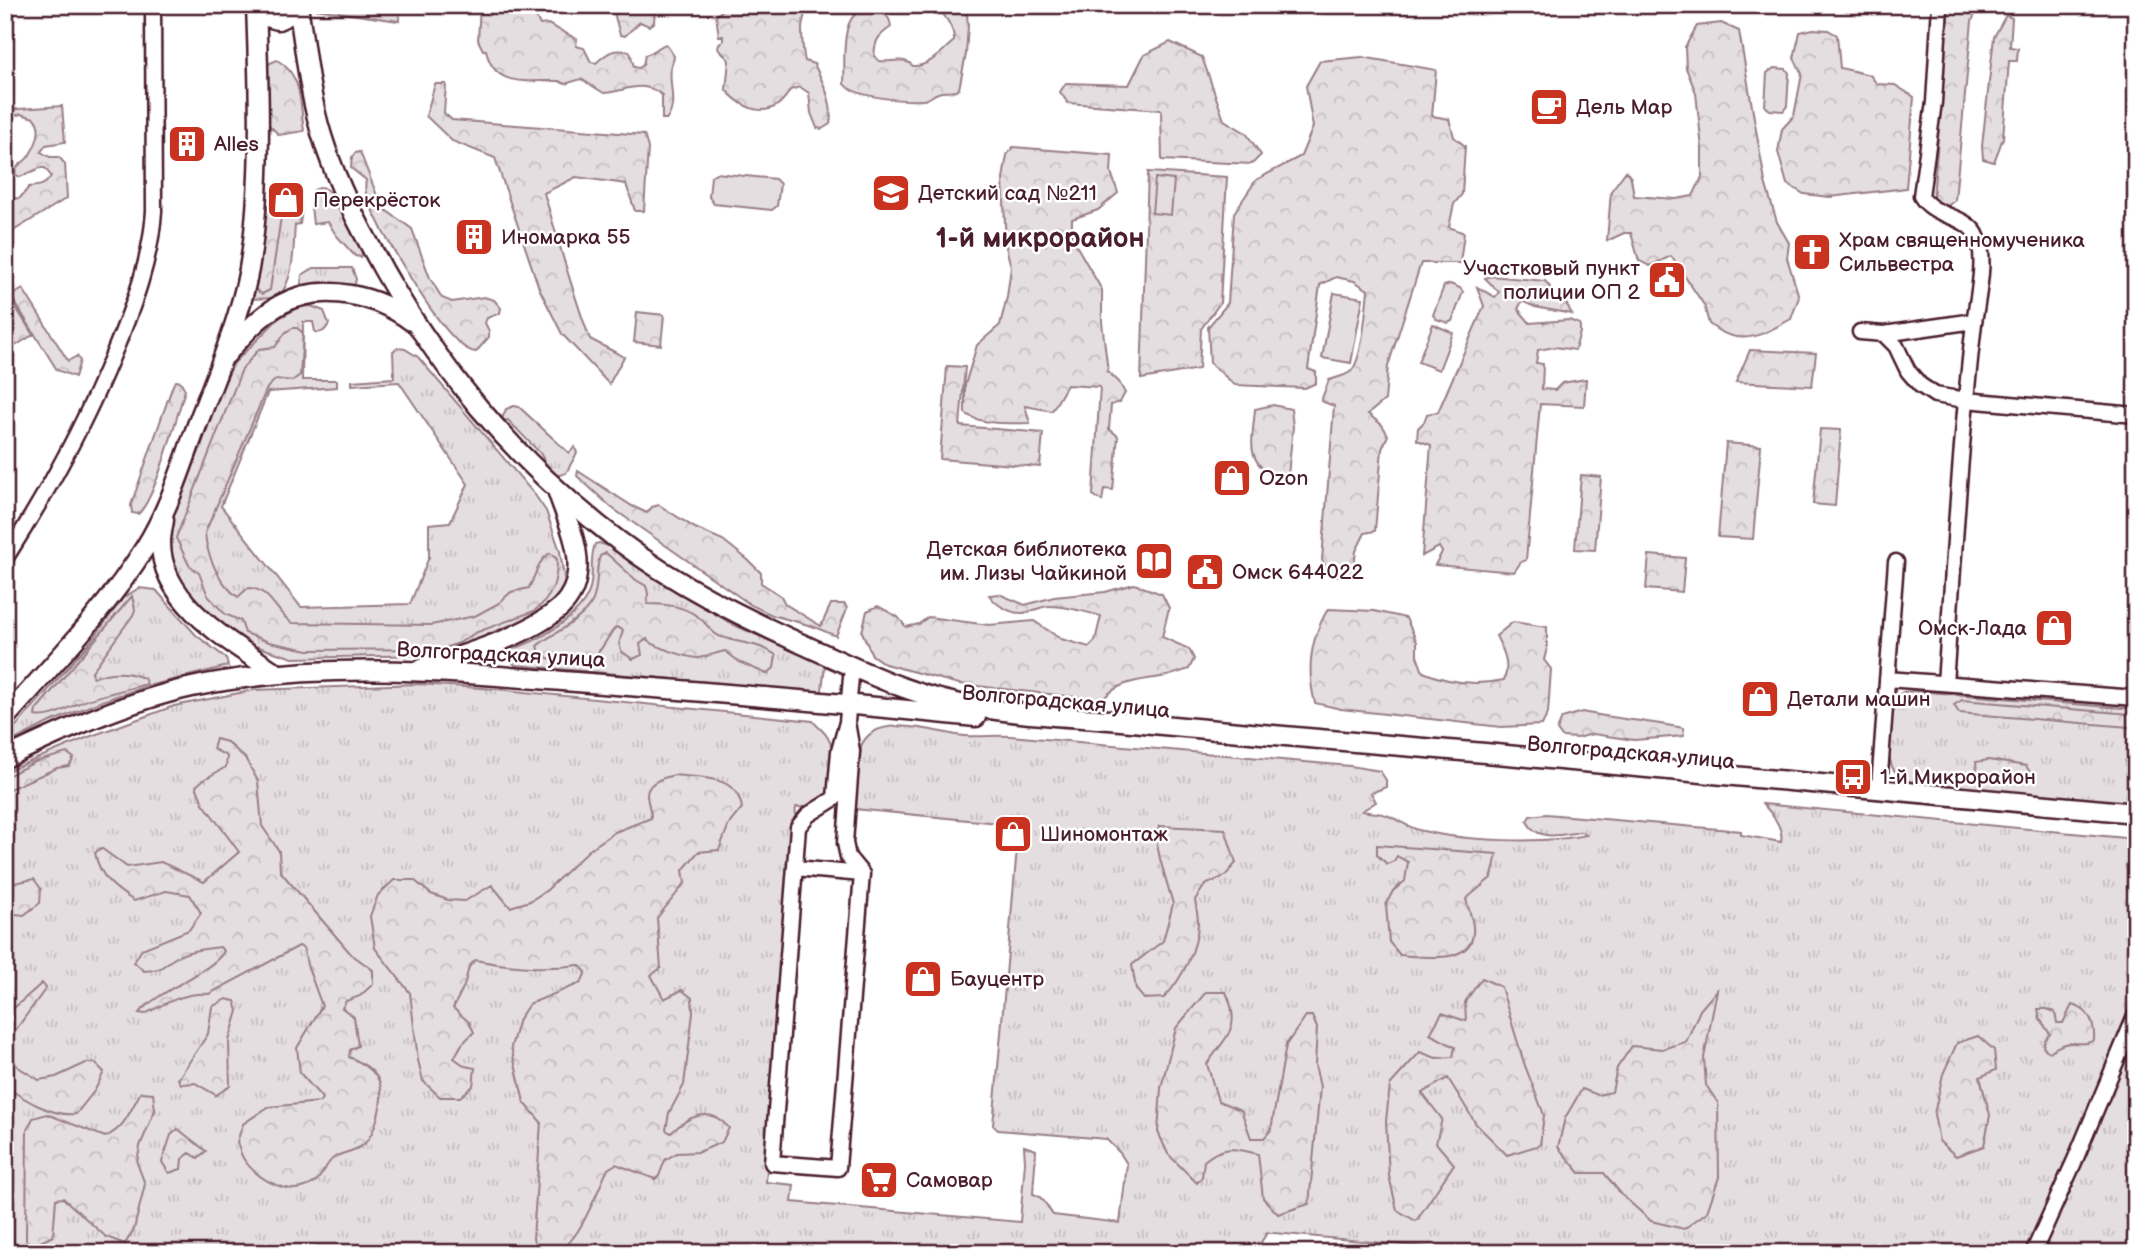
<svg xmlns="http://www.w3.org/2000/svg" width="2141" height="1258" viewBox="0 0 2141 1258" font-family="'Balsamiq Sans',sans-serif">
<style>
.grass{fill:url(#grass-tufts);stroke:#987e86;stroke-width:2}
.forest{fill:url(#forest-crowns);stroke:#987e86;stroke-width:2}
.garden{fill:#e5dee0;stroke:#987e86;stroke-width:2}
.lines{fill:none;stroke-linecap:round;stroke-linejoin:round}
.minor-casing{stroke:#4a1f2b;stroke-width:19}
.major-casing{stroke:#4a1f2b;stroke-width:23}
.minor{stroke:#fff;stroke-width:14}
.major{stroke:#fff;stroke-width:18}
.labels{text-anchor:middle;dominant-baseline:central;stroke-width:5;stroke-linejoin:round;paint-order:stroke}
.poi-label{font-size:21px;fill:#4a1f2b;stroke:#fff;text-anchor:start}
.street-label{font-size:21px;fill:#4a1f2b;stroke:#fff}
.district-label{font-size:28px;font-weight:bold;fill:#4a1f2b;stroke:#fff}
</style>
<defs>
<pattern id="grass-tufts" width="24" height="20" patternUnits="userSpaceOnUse" patternTransform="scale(1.75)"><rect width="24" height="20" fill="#e5dee0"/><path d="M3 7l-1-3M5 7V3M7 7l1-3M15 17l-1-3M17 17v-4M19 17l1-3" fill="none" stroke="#c6bec0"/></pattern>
<pattern id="forest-crowns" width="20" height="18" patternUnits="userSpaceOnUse" patternTransform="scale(1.75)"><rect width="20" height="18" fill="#e5dee0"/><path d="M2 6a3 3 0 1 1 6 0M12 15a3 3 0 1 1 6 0" fill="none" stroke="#c6bec0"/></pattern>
</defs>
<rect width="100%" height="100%" fill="#fff"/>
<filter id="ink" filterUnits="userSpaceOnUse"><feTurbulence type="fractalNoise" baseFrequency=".0143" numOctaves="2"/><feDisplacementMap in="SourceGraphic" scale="14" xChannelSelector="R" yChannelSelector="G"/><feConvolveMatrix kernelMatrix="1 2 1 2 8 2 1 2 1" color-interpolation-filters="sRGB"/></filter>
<g filter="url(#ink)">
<!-- grass -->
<path class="grass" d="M322 187C343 196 353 230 363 249L361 257 355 256 336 235 328 222 313 224 311 206 314 190Z
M294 188C304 198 302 210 300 224L295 225C293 249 295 278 278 298L248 299 265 207 274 202V192Z
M314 268H352L356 279 354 288 300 292 302 275Z
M311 306 324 311 329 324C325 330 323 334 315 332L313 322H303L302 380H337V387L268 392 221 506 301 607 410 604 429 557V524L450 522 468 484 399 382 352 385V381L394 378 393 351 398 348 405 349 418 357 535 495 546 511 560 551 565 584 561 597 550 609 486 635 469 646 426 655 293 658 252 645 222 624 188 592 170 559 167 542 170 524 203 441 220 392 234 363 279 318 299 307Z
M514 406 519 407 569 453 575 447 577 453 566 473 554 477 540 453 508 420 501 421 506 409Z
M599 543 612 547 665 584 734 625 825 665 822 690 821 692 515 665 506 654 509 650C535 643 584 616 590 588 594 573 589 559 595 544Z
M139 588 156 590 196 635 226 658 228 666 144 687 102 701 48 723 15 740 10 739 9 734 92 640 123 598Z
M419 684 496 689 813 721C817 727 824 730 828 738 838 755 830 783 829 802L818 808 796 807 766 1182 794 1185 792 1202 1020 1222 1025 1162 1024 1146 1036 1150 1033 1194C1043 1196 1047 1207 1053 1215L1120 1223 1127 1164 1120 1153 1106 1139 998 1130 993 1125 1019 825 855 809 861 746C875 713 929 730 956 735 973 738 993 735 1010 736L1350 766 1380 771 1386 780V787L1371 793 1376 802 1362 811C1371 813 1381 812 1389 816 1400 821 1411 829 1423 831 1465 841 1544 844 1586 835L1582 832C1562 834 1537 843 1527 821L1530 816 1546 814 1741 831V835L1781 842C1784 828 1772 814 1763 804L2136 839V1007L2034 1244 2023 1253H1493L1274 1233H1267L1254 1253H5V772L86 738 174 706 254 690Z
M1916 691 2135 709 2136 803 1914 784C1909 781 1902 780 1899 776 1881 761 1890 720 1892 699L1903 692Z
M2136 1033V1253H2040Z"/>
<!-- forest -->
<path class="forest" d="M315 5H400L399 21 316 9Z
M480 5H533V11L540 25 548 24 577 39 576 46 584 48 591 62 596 63C608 52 613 48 630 52L634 67 639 68 643 65 645 55C656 52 658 46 666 44L674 56C674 60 672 63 671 67 668 85 678 103 667 119H662V95C641 79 627 91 604 93L581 79 565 84 559 81C527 80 494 89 486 50H483L478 40Z
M612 5H655L654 23 649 26 640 22 625 36 620 35Z
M728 5H806C806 14 802 21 802 30 802 37 803 54 805 61L814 64C823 82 834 103 830 124L822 129 817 128 811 113 809 93 800 87 790 90C773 121 746 112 726 90L729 60 718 48 719 44 723 41V36H719L716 16Z
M933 5H966L968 25 966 54 959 89C951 94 945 90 938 93 932 95 929 100 923 100 905 101 855 98 844 84 846 62 836 0 877 11 886 14 890 17 891 27 878 36 875 40 874 56L879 61C892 63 903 56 913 66 929 67 942 51 954 41 955 29 943 11 933 5Z
M1949 5H1979L1972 21 1955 200 1945 208 1933 199Z
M2006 15 2012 18 2010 47 2018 48 2017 61H2009L2003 138 1994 162 1983 159 1982 146 1994 37Z
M1721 23 1739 31 1765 182 1777 222 1789 243 1787 258 1799 297 1791 319C1761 336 1739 348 1709 324L1704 305 1671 256 1650 266 1639 261 1631 233H1624L1607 241 1611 191 1626 171 1631 178 1634 196 1676 199 1693 196 1702 177V149L1696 93 1686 68 1685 47 1697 26Z
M1813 29 1828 30 1837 35 1840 68 1870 75 1877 84 1895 85 1914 97 1906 188 1830 197 1804 194 1787 184 1778 152 1782 129 1794 116 1802 74 1794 58 1800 32Z
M1170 42 1202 57 1224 120 1246 133 1261 155 1252 164 1162 160 1161 110 1068 103 1060 92 1066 83 1129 85 1144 55Z
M1362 57 1436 70 1432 116 1449 119 1454 137 1465 146 1462 194 1454 204 1449 227 1464 233 1460 263H1421L1388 366 1385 400 1368 414 1382 425 1388 435 1382 449 1375 531 1365 533 1356 551 1353 573 1338 576 1329 573 1322 560 1334 406 1321 401 1329 380C1335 378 1345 376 1350 372 1363 362 1366 306 1368 290L1354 281 1336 277 1320 285 1308 369 1316 372V383L1305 388 1235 385 1210 363 1208 327 1228 303 1234 213 1256 180 1301 156 1313 127 1306 86 1320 61Z
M277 60C303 75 300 104 304 131L279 135 266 122 268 64Z
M435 84H446L444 113 452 120 644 135 648 148 644 211H635L626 184 576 177 544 193C559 242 572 292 590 339L624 357 609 384 562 334 539 288 495 158 452 141 426 116Z
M62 106 65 142 46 145 41 152 50 157H59L65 164 67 198 5 236V205L11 199 20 198 29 187C40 186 45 186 51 176L45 168H40L20 177 15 174C16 163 24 164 29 156 36 145 44 129 34 118L21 114 5 118V110Z
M1013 147 1112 155 1111 172 1118 193 1098 210 1072 219V238L1102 290V322L1108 372 1119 382 1125 393 1120 402 1111 405 1109 429 1118 436 1113 490 1104 489 1102 501 1093 495 1100 387 1067 385 1052 411 1025 406 1030 423C1011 423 981 426 965 413V385L977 345 1000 325 1007 297 1011 267 1006 247 1003 179 1007 155Z
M360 152 378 198 387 211 412 229 430 278 442 298 452 302 484 297 494 300 501 308 500 313 487 318 485 323 489 331V337L476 352C449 351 398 256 383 232 376 214 362 199 366 180L351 168 352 157 355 153Z
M1148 172 1227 177 1220 303 1201 329 1199 369 1141 379Z
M271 206 280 207 282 210 270 290 262 294 253 288 264 211Z
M1491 276 1545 281 1550 287 1541 296 1566 303 1572 314 1535 307 1522 301 1518 309 1530 323 1569 320 1580 324V332L1575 350 1555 347 1538 350 1536 363 1543 364 1542 389 1555 390 1562 383 1586 379 1584 406 1540 404 1526 560 1521 562 1514 572 1435 565 1442 552 1439 547 1422 556 1431 445 1417 440 1418 428 1424 422 1427 414 1438 412 1484 306 1477 287 1495 297 1499 292 1485 278Z
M23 289 68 361 77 356 80 361 75 377 57 370 11 296Z
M12 301 33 335 5 352V312Z
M637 312 664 315 661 345 634 342Z
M293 328H297L303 333 300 375 292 381 276 379 267 388 205 533C207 557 219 583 238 597L248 588C270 588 276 613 292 623L431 625 475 616 499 603 511 592 529 588C536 575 537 561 550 553L557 559C557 581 553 597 534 611L475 633 459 643 441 649 308 650 269 642 245 633 241 621 225 614 208 596 199 573 189 565 176 538 242 369 259 349 275 347 286 332Z
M1750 350 1816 353 1812 386 1736 382Z
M947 366 965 367 960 426 1043 433 1040 467 940 459Z
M176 381 181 382 185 390C177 415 155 501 138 514L132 513 131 505 173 385Z
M1273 405 1291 409 1293 427 1288 475 1271 476C1244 456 1253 440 1255 409Z
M1820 429 1841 430 1835 506 1813 504Z
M1726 443 1761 446 1753 539 1718 537Z
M578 471 632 506 647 513 652 507 659 505 695 528 723 540 748 560 761 573V583L781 596 785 604 821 626 831 604H845L847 609 836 636 812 626 772 615 751 605 612 508 577 476Z
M1581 475 1601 477 1595 550 1575 549Z
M606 553 636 580 646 586 648 593 647 604C668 604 687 606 703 621 709 627 711 632 719 636 740 644 757 642 776 655L774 668 767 674 741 663 725 651C716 653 706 657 698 658 689 658 651 646 647 639L640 644 642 655 633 659 622 652 619 644 623 630 616 627C607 636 602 653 592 657 585 660 555 660 548 658 542 656 539 652 537 646 554 632 583 621 593 600 599 585 595 570 600 556Z
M1649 555 1685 558 1682 592 1646 589Z
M1134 584 1162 594 1169 608 1162 637 1189 649 1194 659 1189 669C1180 672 1170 676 1161 677 1138 681 1119 681 1102 700L959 684 885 664 872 655 862 632 867 611 878 606 898 617 906 627 919 624 928 617 989 625 1034 621 1061 639 1089 647 1095 641 1101 616C1085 612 1067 606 1050 606 1040 606 1033 612 1023 613 1011 614 996 605 989 595L999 594 1025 605 1054 597 1105 592Z
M132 596 135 610 133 615 96 666 92 671 93 678C109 671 126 671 144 678L147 684C124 690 98 695 77 704 63 710 50 719 35 716L36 710Z
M1328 609 1374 611 1406 618 1417 642V656L1423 672C1449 683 1476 686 1504 680 1510 664 1504 651 1496 636L1513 622 1547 627V648L1544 660 1551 669 1548 713 1542 725 1501 727 1341 709 1315 703C1306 669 1310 639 1328 609Z
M1962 700 2131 714 2136 717V723L2129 727 1959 713 1954 705Z
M1582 712C1616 719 1649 721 1683 728L1684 736 1634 740 1593 734 1577 738 1562 737 1557 730 1562 718Z
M216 739 227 742 245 758 258 781 262 826 279 851 280 871 351 954 373 970V984L360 996 346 1001 342 1008 354 1017 358 1046 350 1050 349 1057C361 1062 376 1070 380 1084 384 1100 376 1133 364 1144 357 1151 344 1152 335 1157 326 1162 324 1175 315 1182 292 1199 260 1181 245 1161 241 1156 239 1148 237 1142L243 1124 268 1107 320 1102 322 1098 300 1073 297 1048 322 1006 307 965 304 949 299 946 209 994C186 992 165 1003 145 1014L139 1013C156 992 215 970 224 951L220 947C206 949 188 950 175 958 158 968 166 969 144 971L134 962 142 949 189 930 201 913 190 895 166 891 134 901C114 888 100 878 95 853L101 848 127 867 161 862 204 882 239 852 203 803 196 786 203 780 226 767 227 756 213 749Z
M67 753 74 758 69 766 57 768 5 791V777L35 762Z
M1988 760 2026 766 2032 775 2030 779C2022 779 2014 775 2007 775 1995 774 1988 777 1977 771L1976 762Z
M675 775C703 779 736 774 742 808L729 824 719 850 698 852 683 870 685 883 657 918 661 968 651 975 664 999 682 990 692 998 693 1013 684 1085 669 1113 666 1130 671 1133C689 1115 711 1106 729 1128L722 1142 699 1152 677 1153 665 1160 659 1176 655 1179 616 1164 608 1169C596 1192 577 1254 548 1253 538 1252 536 1248 533 1239L541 1122 524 1102 511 1047 519 1019 529 1004 581 983 586 972 579 965C543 970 510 967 475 960L469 967 464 986 453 1008 469 1022 474 1032 462 1044 454 1058 465 1066 475 1068 473 1086 460 1097H440L423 1081 418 1060 410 993 375 948 370 916 378 895 394 880H414L431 894 448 900 465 901 492 885 510 907 530 901 547 890 589 850 615 832 651 818C651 810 647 802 647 794 648 782 665 777 675 775Z
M1159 826 1225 829 1236 863 1225 876 1205 885 1195 900C1196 907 1198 915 1198 922 1198 948 1182 979 1164 998L1144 999 1136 989 1132 965 1163 941 1173 904 1160 859 1156 838Z
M1377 845 1497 854 1492 877 1466 899C1468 908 1472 917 1473 926 1477 966 1425 957 1400 955L1389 942 1386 904 1393 891 1405 881 1408 862 1397 856 1394 861 1387 864 1377 855Z
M34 879 41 889 40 903 24 915 6 913 5 890 9 884Z
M1482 978 1501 987 1524 1063 1544 1115 1540 1145 1507 1155 1476 1124 1448 1078 1422 1093 1442 1119 1436 1143 1454 1164 1416 1221 1397 1210 1389 1176 1386 1121 1390 1085 1420 1052 1436 1058 1453 1057 1455 1047 1430 1034 1442 1013 1466 1021 1465 1002Z
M42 983 46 988 12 1035 10 1055 18 1067 39 1080 56 1077 86 1063H95L104 1072 95 1090 76 1114C52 1117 24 1099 5 1086V1016Z
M1717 990 1704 1058 1706 1085 1718 1103 1719 1177 1707 1212 1684 1229 1651 1221 1622 1195 1604 1173H1580L1558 1147 1565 1118 1582 1089 1598 1095 1612 1092 1617 1068 1632 1046 1662 1049 1686 1042 1700 1010Z
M1206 992H1226C1242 1028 1227 1035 1207 1064L1218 1101 1241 1110 1251 1138H1264L1271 1130 1286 1045 1306 1016H1312L1317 1028 1315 1065 1320 1087 1309 1204 1278 1214 1263 1198 1258 1154C1236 1148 1223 1145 1204 1161L1202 1177 1197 1183 1168 1154 1158 1132 1161 1088 1176 1028Z
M226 999 235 1001 238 1011 229 1041 230 1086 216 1095 195 1083 181 1084 178 1079 208 1034 212 1007Z
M2072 1005C2089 1009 2095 1023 2094 1040 2085 1045 2081 1043 2071 1043 2062 1043 2056 1048 2049 1052L2043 1047 2045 1040 2050 1034 2040 1019 2038 1009H2047L2055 1012 2057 1023H2063Z
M1978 1036 1994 1050 1996 1070 1980 1077 1990 1115 1984 1146 1956 1156 1939 1141 1934 1114 1943 1074 1957 1043Z
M141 1092 153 1093 155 1110 140 1146 137 1163 145 1184 134 1229 125 1244 106 1237 63 1198 56 1199 53 1236 32 1246 26 1240 27 1130 33 1118 47 1114 105 1137C126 1128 130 1110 141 1092Z
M178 1129 206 1151 198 1158 190 1153 182 1159 181 1169 169 1173 162 1162 171 1135Z"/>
<!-- garden -->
<path class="garden" d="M1774 68 1786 69 1789 73 1787 106 1783 111 1770 110 1765 106 1767 73Z
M716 173 775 179 780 184 777 206 772 210 714 204 709 197 711 176Z
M1155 178 1174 180 1171 215 1152 213Z
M1450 284 1460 288 1463 292 1452 321 1448 323 1436 319 1433 315 1444 286Z
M1334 293 1363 298 1351 363 1322 358Z
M1433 324 1453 333 1439 370 1418 362Z"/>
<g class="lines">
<!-- minor casing -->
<g class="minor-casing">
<path id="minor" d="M1940 5 1934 102 1921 196C1934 218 1964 214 1976 234 1988 255 1977 300 1974 323 1960 443 1954 563 1945 683
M1860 332 1884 334 1974 321
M1884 334 1896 346 1908 371 1920 385 1935 395 1965 400 2136 415
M5 559C48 492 85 424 115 350 134 305 151 259 154 211L153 5
M1887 679 2136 698
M847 722 852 751 845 843 848 857 862 874 838 1168 772 1163 798 827 808 815 835 798 839 751 847 722 852 666
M1879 787 1896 562
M795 868 862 874
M2033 1253 2075 1160 2136 1014"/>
</g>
<!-- major casing -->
<g class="major-casing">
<path id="major" d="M257 5 263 16 278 20 293 13 297 5
M298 5C305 49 309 94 322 136 334 175 351 211 371 247 431 361 516 463 619 541 674 583 738 615 802 644 851 666 903 692 956 703 1010 715 1067 716 1121 721 1243 733 1364 743 1485 753 1702 771 1919 791 2136 813
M226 355C261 312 293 284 351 295 374 299 392 307 411 321
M164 520C163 527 161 535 161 542 160 604 234 644 278 674
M423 668C465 654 529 636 561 607 570 598 576 586 577 573 581 547 565 515 557 490
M5 718C54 663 107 609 146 546 169 509 182 466 197 425 215 378 240 319 249 269 263 187 259 89 256 5
M5 758C64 730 128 701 192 687 318 660 449 672 576 682 710 692 843 703 976 717"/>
</g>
<!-- minor -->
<use href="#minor" class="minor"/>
<!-- major -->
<use href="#major" class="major"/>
</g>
</g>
<!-- icons -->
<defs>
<g id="cafe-square" transform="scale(2.0125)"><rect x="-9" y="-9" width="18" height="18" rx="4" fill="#c8321e" stroke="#fff"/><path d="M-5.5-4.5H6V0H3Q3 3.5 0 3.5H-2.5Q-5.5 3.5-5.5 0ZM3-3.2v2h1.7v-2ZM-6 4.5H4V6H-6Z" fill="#fff"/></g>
<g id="building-square" transform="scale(2.0125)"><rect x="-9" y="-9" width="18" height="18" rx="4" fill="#c8321e" stroke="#fff"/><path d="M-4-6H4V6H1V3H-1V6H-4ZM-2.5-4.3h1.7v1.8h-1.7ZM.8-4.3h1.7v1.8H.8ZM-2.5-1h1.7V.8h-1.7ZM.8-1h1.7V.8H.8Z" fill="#fff"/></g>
<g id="school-square" transform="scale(2.0125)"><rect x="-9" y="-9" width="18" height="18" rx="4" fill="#c8321e" stroke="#fff"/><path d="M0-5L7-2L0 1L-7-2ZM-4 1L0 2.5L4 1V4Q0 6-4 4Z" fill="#fff"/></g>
<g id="shop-square" transform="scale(2.0125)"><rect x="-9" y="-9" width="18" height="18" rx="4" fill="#c8321e" stroke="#fff"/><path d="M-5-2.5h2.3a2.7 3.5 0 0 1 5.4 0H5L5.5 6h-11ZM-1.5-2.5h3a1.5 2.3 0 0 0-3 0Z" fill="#fff"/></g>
<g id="church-square" transform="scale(2.0125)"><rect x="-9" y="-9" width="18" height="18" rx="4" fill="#c8321e" stroke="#fff"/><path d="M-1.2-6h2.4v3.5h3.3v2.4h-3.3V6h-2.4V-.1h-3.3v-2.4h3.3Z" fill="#fff"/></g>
<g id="civic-square" transform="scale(2.0125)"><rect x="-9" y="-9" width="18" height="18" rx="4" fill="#c8321e" stroke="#fff"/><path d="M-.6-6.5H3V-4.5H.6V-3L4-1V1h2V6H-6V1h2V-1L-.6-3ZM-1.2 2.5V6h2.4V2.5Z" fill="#fff"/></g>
<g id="library-square" transform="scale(2.0125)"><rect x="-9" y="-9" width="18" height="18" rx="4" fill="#c8321e" stroke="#fff"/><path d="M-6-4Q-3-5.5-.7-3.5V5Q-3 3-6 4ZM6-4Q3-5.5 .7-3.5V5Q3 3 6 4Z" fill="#fff"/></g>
<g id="bus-square" transform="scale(2.0125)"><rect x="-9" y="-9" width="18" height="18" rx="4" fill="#c8321e" stroke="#fff"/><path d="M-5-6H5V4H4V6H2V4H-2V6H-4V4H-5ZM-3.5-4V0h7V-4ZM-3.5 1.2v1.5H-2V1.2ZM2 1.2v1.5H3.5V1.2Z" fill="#fff"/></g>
<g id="supermarket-square" transform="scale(2.0125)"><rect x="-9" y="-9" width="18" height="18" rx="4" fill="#c8321e" stroke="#fff"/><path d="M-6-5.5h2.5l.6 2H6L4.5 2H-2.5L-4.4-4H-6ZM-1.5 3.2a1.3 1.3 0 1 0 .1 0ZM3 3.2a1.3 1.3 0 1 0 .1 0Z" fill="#fff"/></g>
</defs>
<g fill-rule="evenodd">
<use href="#cafe-square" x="1549" y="107"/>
<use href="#building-square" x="187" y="144"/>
<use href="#school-square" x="891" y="193"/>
<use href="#shop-square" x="286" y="200"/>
<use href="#building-square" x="474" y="237"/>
<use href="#church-square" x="1812" y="252"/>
<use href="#civic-square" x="1667" y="280"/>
<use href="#shop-square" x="1232" y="478"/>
<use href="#library-square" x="1154" y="561"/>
<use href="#civic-square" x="1205" y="572"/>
<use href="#shop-square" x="2054" y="628"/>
<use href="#shop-square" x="1760" y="699"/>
<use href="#bus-square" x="1853" y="777"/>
<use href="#shop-square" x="1013" y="834"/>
<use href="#shop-square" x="923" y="979"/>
<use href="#supermarket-square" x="879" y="1180"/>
</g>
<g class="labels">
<!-- poi labels -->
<g class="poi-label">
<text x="1576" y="107">Дель Мар</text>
<text x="214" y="144">Alles</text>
<text x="918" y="193">Детский сад №211</text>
<text x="313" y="200">Перекрёсток</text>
<text x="501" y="237">Иномарка 55</text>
<text x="1839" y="240">Храм священномученика<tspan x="1839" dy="24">Сильвестра</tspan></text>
<text x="1640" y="268" text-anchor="end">Участковый пункт<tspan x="1640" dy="24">полиции ОП 2</tspan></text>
<text x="1259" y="478">Ozon</text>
<text x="1127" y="549" text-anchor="end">Детская библиотека<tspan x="1127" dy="24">им. Лизы Чайкиной</tspan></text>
<text x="1232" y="572">Омск 644022</text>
<text x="2027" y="628" text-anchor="end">Омск-Лада</text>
<text x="1787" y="699">Детали машин</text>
<text x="1880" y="777">1-й Микрорайон</text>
<text x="1040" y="834">Шиномонтаж</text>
<text x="950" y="979">Бауцентр</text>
<text x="906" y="1180">Самовар</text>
</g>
<!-- street labels -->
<g class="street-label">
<text transform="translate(501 655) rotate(3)">Волгоградская улица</text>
<text transform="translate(1066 702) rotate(5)">Волгоградская улица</text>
<text transform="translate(1631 753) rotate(5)">Волгоградская улица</text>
</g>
<!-- district labels -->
<g class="district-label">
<text x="1040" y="238">1-й микрорайон</text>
</g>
</g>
<!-- margin -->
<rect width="2141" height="1258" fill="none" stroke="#fff" stroke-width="28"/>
<rect x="14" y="14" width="2113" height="1230" fill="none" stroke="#4a1f2b" stroke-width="2.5" filter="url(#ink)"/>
</svg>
